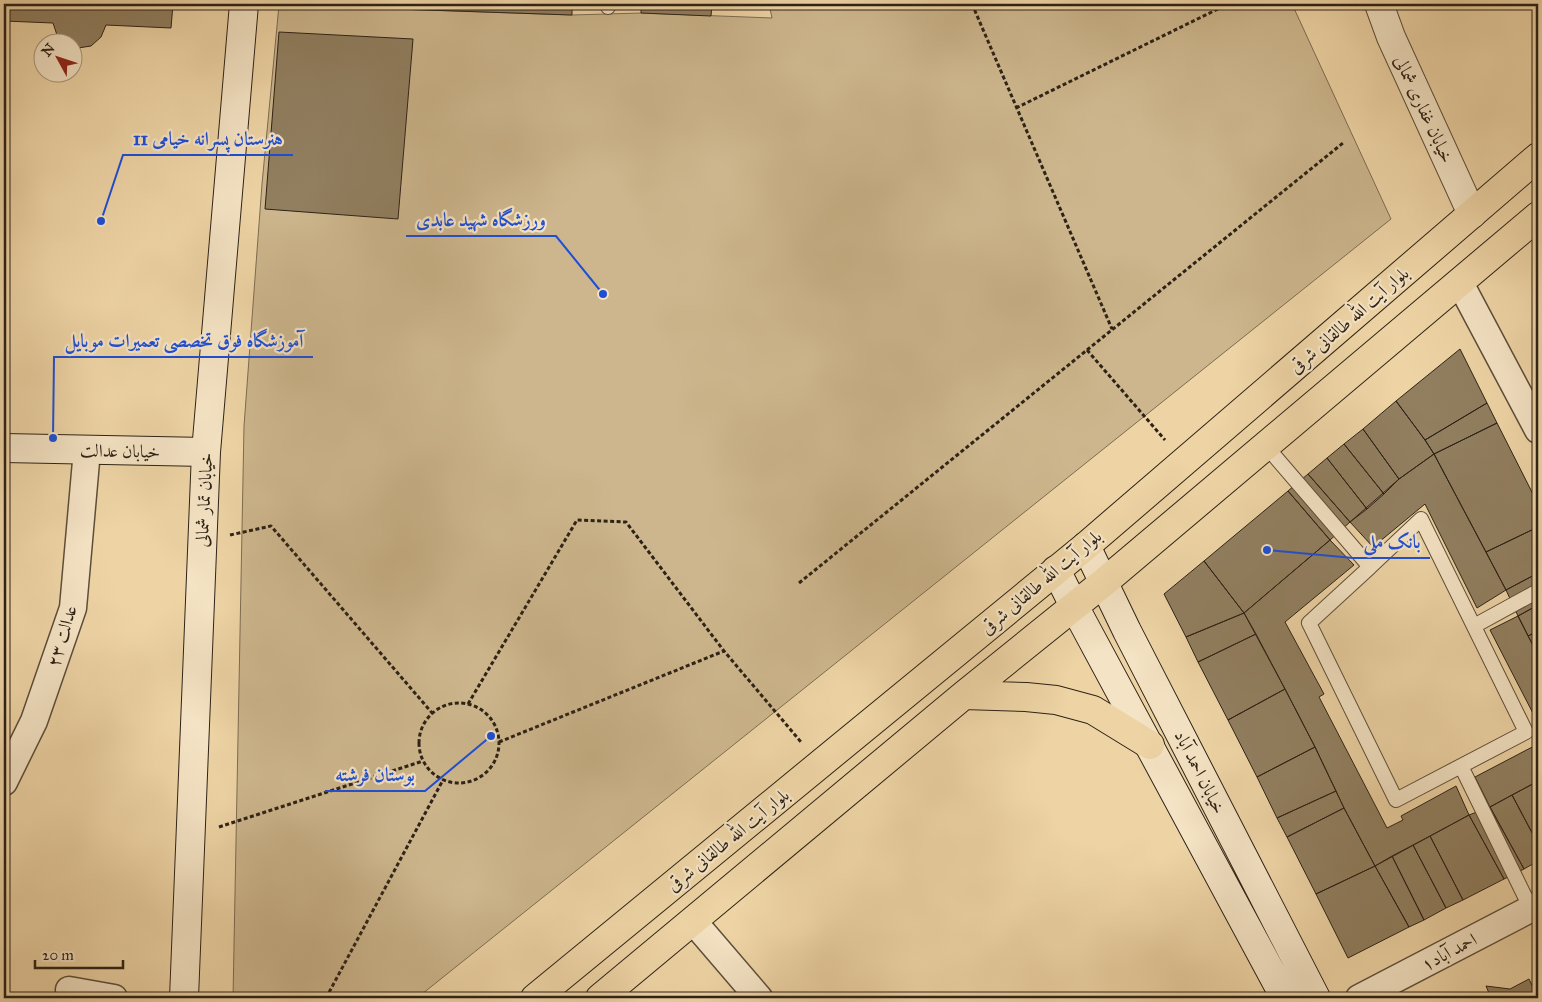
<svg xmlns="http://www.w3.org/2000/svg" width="1542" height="1002" viewBox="0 0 1542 1002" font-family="'IM FELL Great Primer',Amiri,serif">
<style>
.green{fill:#cdb68d;stroke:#7d6c52}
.building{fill:#917f60;stroke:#2d2216}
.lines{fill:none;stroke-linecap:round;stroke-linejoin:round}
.service-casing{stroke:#5d4e3a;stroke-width:16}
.minor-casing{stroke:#5d4e3a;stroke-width:29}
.tertiary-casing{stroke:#5d4e3a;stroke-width:30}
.secondary-casing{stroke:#2d2216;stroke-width:30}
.primary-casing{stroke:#2d2216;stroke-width:30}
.path{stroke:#2d2216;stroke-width:3;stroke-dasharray:4 2.5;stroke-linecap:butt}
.service{stroke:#f4e3c4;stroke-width:14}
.minor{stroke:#f4e3c4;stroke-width:26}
.tertiary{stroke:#f4e3c4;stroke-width:28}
.secondary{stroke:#f4e3c4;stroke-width:28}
.primary{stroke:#eed4a5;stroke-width:28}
.labels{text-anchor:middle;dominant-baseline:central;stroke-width:4.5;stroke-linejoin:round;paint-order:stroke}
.street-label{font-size:18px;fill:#2d2216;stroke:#f4e3c4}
.leader{fill:none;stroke:#1d4ed8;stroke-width:2}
.callout-dot{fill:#1d4ed8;stroke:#f4e3c4;stroke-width:2}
.callout-label{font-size:19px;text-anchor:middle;font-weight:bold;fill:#1d4ed8;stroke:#f4e3c4;stroke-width:4.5;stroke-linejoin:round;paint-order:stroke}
</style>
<rect width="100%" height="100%" fill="#eed4a5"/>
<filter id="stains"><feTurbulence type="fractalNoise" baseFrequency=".004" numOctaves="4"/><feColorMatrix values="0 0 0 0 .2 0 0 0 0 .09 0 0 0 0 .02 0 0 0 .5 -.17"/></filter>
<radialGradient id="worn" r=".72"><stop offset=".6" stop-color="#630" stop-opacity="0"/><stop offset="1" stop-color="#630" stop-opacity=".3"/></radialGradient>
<!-- green -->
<path class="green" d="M769 4H1292L1391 219 417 998H233L244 426 262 184 279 5 572 15 641 13 772 18Z"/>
<!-- building -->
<path class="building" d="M4 4H173L171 28 106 25 101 37 91 46 78 48 72 47V42H64L57 35 53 23 4 21Z
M279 4H572V15L279 5Z
M641 4H712L711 16 641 13Z
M279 32 413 39 398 219 265 209Z
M1460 349 1487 403 1425 440 1396 401Z
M1396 401 1425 440 1434 454 1399 479 1363 429Z
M1487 403 1497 423 1434 454 1425 440Z
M1497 423 1538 504V527L1486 552 1434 454Z
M1363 429 1399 479 1384 494 1344 444Z
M1344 444 1384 494 1367 509 1327 458Z
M1434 454 1506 590 1477 608 1425 504 1373 547 1350 522 1399 479Z
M1327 458 1367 509 1350 522 1308 474Z
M1308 474 1350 522 1330 540 1288 491Z
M1288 491 1330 540 1244 613 1204 561Z
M1538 527V573L1506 590 1486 552Z
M1330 540 1354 565 1285 622 1324 694 1319 697 1387 828 1403 820 1401 816 1456 786 1469 815 1375 866 1344 808 1315 747 1285 689 1244 613Z
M1204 561 1244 613 1186 637 1164 594Z
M1538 573V605L1518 616 1506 590Z
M1538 605V631L1528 636 1518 616Z
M1244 613 1256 634 1198 662 1186 637Z
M1518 616 1538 655V723L1490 630Z
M1538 631V655L1528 636Z
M1256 634 1285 689 1228 720 1198 662Z
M1285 689 1315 747 1257 777 1228 720Z
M1538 744V781L1490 807 1475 777Z
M1315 747 1336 791 1277 818 1257 777Z
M1533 784 1538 794V844L1512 795Z
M1336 791 1344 808 1287 837 1277 818Z
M1512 795 1538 844V861L1524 869 1490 807Z
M1490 807 1524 869 1504 879 1469 815Z
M1344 808 1375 866 1316 894 1287 837Z
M1469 815 1504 879 1463 900 1430 836Z
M1430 836 1463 900 1446 908 1413 845Z
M1413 845 1446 908 1424 920 1392 856Z
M1392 856 1424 920 1409 927 1375 866Z
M1375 866 1409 927 1348 958 1316 894Z
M1529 979 1538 998H1491L1486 986 1510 989Z"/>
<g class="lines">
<!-- service casing -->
<g class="service-casing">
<path id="service" d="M608 7V4
M1266 446 1370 567 1421 519 1526 732 1396 800 1309 623 1370 567
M1474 626 1538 591
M1461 766 1531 909"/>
</g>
<!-- minor casing -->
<g class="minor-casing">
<path id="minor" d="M1460 283 1538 430
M4 782 34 721 73 608 87 450
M693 921 759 998
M69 990 114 998
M1359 998 1538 905"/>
</g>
<!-- tertiary casing -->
<g class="tertiary-casing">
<path id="tertiary" d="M1379 4 1391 37 1472 214"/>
</g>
<!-- secondary casing -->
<g class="secondary-casing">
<path id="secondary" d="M4 448 206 452
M1086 546 1127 631 1316 998
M1056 570 1074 606 1285 998
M184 998 206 452 244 4"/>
</g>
<!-- primary casing -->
<g class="primary-casing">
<path id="primary" d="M964 695 1026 697 1056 700 1093 710 1150 745
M535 998 1086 546 1538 157
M600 998 964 695 1103 583 1538 216"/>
</g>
<!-- path -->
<path class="path" d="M972 4 1112 329
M1016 108 1228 4
M1087 350 1343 143
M230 535 271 526 433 714
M799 583 1087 350 1165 440
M419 743a40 40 0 1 1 80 0a40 40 0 1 1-80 0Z
M468 704 577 520 626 522 724 651
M499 742 724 651 801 742
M219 827 423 761
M326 998 443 780"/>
<!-- service -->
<use href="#service" class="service"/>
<!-- minor -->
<use href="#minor" class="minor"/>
<!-- tertiary -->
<use href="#tertiary" class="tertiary"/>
<!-- secondary -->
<use href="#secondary" class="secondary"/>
<!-- primary -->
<use href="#primary" class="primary"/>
</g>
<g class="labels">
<!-- street labels -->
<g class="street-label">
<text transform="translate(1424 109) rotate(65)">خیابان غفاری شمالی</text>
<text transform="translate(1349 320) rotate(-41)">بلوار آیت الله طالقانی شرقی</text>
<text transform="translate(120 451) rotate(1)">خیابان عدالت</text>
<text transform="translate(204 500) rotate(-87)">خیابان تمار شمالی</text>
<text transform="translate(1041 582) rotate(-40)">بلوار آیت الله طالقانی شرقی</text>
<text transform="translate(62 636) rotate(-73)">عدالت ۲۳</text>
<text transform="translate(1200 772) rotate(63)">خیابان احمد آباد</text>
<text transform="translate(728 840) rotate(-39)">بلوار آیت الله طالقانی شرقی</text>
<text transform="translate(1449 952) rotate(-28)">احمد آباد۱</text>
</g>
</g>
<!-- callouts -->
<path class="leader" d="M101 221L123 155H293M603 294L556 236H406M53 438L54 357H313M1267 550L1353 558H1430M491 736L425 791H325"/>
<g class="callout-dot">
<circle cx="101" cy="221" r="5"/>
<circle cx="603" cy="294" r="5"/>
<circle cx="53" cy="438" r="5"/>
<circle cx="1267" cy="550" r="5"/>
<circle cx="491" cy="736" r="5"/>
</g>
<g class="callout-label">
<text x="208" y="145">هنرستان پسرانه خیامی 11</text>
<text x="481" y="226">ورزشگاه شهید عابدی</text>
<text x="184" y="347">آموزشگاه فوق تخصصی تعمیرات موبایل</text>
<text x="1392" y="548">بانک ملی</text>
<text x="375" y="781">بوستان فرشته</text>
</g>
<!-- margin -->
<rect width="1542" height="1002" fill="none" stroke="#eed4a5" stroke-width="20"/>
<rect x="5" y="5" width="1532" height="992" fill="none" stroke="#2d2216" stroke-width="2.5"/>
<rect x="10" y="10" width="1522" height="982" fill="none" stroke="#2d2216"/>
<!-- north arrow -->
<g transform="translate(58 58) rotate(310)"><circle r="24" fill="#f4e3c4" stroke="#a4967e"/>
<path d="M0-4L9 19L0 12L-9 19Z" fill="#8f2418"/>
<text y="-8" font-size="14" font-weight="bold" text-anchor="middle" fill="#2d2216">N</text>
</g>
<!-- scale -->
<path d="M35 960v8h88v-8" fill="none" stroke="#2d2216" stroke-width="2.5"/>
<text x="42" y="960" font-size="15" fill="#2d2216" stroke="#f4e3c4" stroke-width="4" paint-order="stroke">20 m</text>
<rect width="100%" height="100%" filter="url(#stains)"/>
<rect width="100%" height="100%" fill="url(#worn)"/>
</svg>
